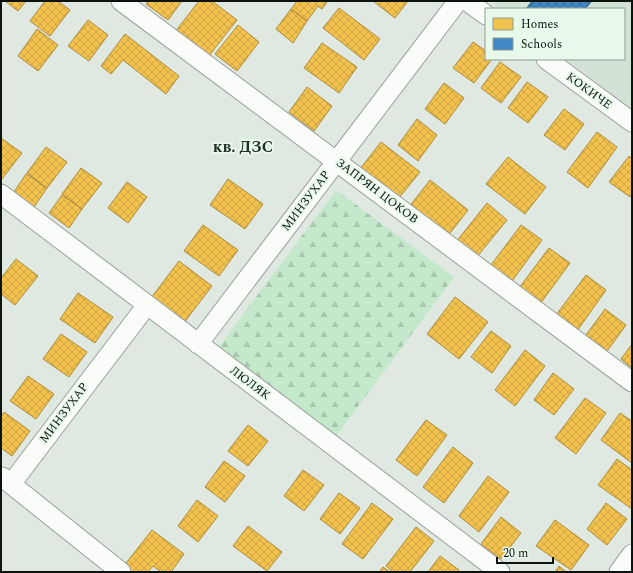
<svg xmlns="http://www.w3.org/2000/svg" width="633" height="573" viewBox="0 0 633 573" font-family="Spectral,serif">
<style>
.built{fill:#d2e3d5}
.forest{fill:url(#forest-firs)}
.homes{fill:url(#homes-cross-hatch);stroke:#ad8c3a}
.schools{fill:url(#schools-cross-hatch);stroke:#30658e}
.lines{fill:none;stroke-linecap:round;stroke-linejoin:round}
.street-casing{stroke:#9aa09b;stroke-width:21}
.street{stroke:#fafcfa;stroke-width:19}
.labels{text-anchor:middle;dominant-baseline:central;stroke-width:4;stroke-linejoin:round;paint-order:stroke}
.street-label{font-size:12px;fill:#0c120d;stroke:#e8f9eb}
.district-label{font-size:16px;font-weight:bold;fill:#222f25;stroke:#e8f9eb}
</style>
<defs>
<pattern id="forest-firs" width="22" height="20" patternUnits="userSpaceOnUse"><rect width="22" height="20" fill="#c4e8cb"/><path d="M5 1l3.5 6h-7zM16 11l3.5 6h-7z" fill="#a7c6ad"/></pattern>
<pattern id="homes-cross-hatch" width="8" height="8" patternUnits="userSpaceOnUse"><rect width="8" height="8" fill="#f2c14e"/><path d="M0 0l8 8M0 8l8-8" fill="none" stroke="#cea543"/></pattern>
<pattern id="schools-cross-hatch" width="8" height="8" patternUnits="userSpaceOnUse"><rect width="8" height="8" fill="#3f88c5"/><path d="M0 0l8 8M0 8l8-8" fill="none" stroke="#336e9e"/></pattern>
</defs>
<rect width="100%" height="100%" fill="#dfe8e1"/>
<!-- built -->
<path class="built" d="M496 1H632V109L565 59H624V9H499L493 5Z"/>
<!-- forest -->
<path class="forest" d="M336 190 454 277 336 436 218 348Z"/>
<!-- homes -->
<path class="homes" d="M5 1H26L18 11Z
M45 1H58L70 10 50 36 30 21Z
M148 1H182L168 20 146 4Z
M199 1H212L237 20 208 57 175 32Z
M297 1H325L327 2 322 9 318 6 307 21 291 9Z
M373 1H408L395 18Z
M339 8 380 39 364 60 323 28Z
M291 9 307 21 293 43 276 29Z
M88 20 108 35 89 61 68 46Z
M238 25 259 42 237 71 215 54Z
M37 29 58 45 38 71 18 56Z
M125 34 179 76 166 94 123 60 111 74 101 66Z
M473 42 486 51V59H492L474 83 453 68Z
M322 43 357 67 339 93 304 68Z
M500 62 521 77 501 103 481 88Z
M527 82 548 97 528 123 508 108Z
M444 83 464 98 445 124 425 109Z
M307 87 332 106 314 131 289 112Z
M564 109 584 124 565 150 544 135Z
M417 119 437 135 418 161 398 145Z
M597 132 617 147 588 188 567 172Z
M1 138 22 153 2 179 1 178Z
M381 142 420 172 398 199 360 169Z
M46 147 67 162 47 188 27 173Z
M629 156 632 159V194L630 197 609 182Z
M508 157 546 187 525 214 486 184Z
M81 168 102 183 82 209 62 194Z
M26 174 47 188 34 207 14 192Z
M228 179 263 204 245 229 210 205Z
M430 180 468 210 447 237 409 207Z
M127 182 147 197 128 223 108 208Z
M62 195 82 209 69 228 49 213Z
M487 203 507 220 476 258 456 242Z
M203 225 238 250 219 276 184 251Z
M521 225 542 240 512 281 491 265Z
M549 248 570 263 540 304 519 288Z
M16 259 38 276 15 305 1 294V278Z
M179 261 212 286 183 324 151 298Z
M586 275 606 290 577 331 556 315Z
M78 293 113 317 95 343 60 319Z
M455 297 488 322 459 359 427 334Z
M605 309 626 325 607 351 586 335Z
M491 331 511 346 492 373 471 357Z
M61 334 87 352 69 377 43 359Z
M632 344V368L621 359Z
M525 350 545 366 515 406 495 390Z
M553 373 574 389 554 415 534 400Z
M28 376 54 394 36 419 10 401Z
M585 398 606 413 576 454 555 438Z
M4 412 30 431 12 456 1 448V417Z
M620 413 632 421V463L601 440Z
M426 420 447 435 417 476 396 460Z
M248 425 268 441 248 466 228 451Z
M453 447 473 463 444 503 423 487Z
M617 459 632 470V509L598 485Z
M224 461 245 476 225 502 205 487Z
M303 470 324 485 304 511 284 496Z
M488 476 509 492 479 532 459 516Z
M339 493 360 508 340 534 320 519Z
M197 500 218 516 198 542 178 526Z
M372 503 393 519 363 559 342 544Z
M606 503 627 519 607 545 587 529Z
M501 517 521 533 501 559 481 544Z
M555 520 589 545 571 570 536 546Z
M248 526 282 552 267 571 233 546Z
M416 527 434 541 410 572H393L386 566Z
M152 530 184 554 171 572H161L153 566 148 572H130L123 567Z
M440 556 459 570 457 572H428Z
M559 566 566 572H555Z
M383 567 390 572H379Z"/>
<!-- schools -->
<path class="schools" d="M532 1H592L585 9H526Z"/>
<g class="lines">
<!-- street casing -->
<g class="street-casing">
<path id="street" d="M121 1 632 382
M467 1 486 15
M546 59 632 122
M1 194 500 572
M198 344 458 1
M2 477 121 572
M11 484 147 305
M619 572 632 554"/>
</g>
<!-- street -->
<use href="#street" class="street"/>
</g>
<g class="labels">
<!-- street labels -->
<g class="street-label">
<text transform="translate(589 91) rotate(36)">КОКИЧЕ</text>
<text transform="translate(377 191) rotate(37)">ЗАПРЯН ЦОКОВ</text>
<text transform="translate(306 201) rotate(-53)">МИНЗУХАР</text>
<text transform="translate(250 383) rotate(37)">ЛЮЛЯК</text>
<text transform="translate(64 413) rotate(-53)">МИНЗУХАР</text>
</g>
<!-- district labels -->
<g class="district-label">
<text x="243" y="147">кв. ДЗС</text>
</g>
</g>
<!-- border -->
<rect width="633" height="573" fill="none" stroke="#0c120d" stroke-width="4"/>
<!-- legend -->
<rect x="485" y="8" width="140" height="52" fill="#e8f9eb" stroke="#909d92"/>
<rect x="493" y="18" width="20" height="12" fill="#f2c14e" stroke="#909d92"/>
<text x="521" y="28" font-size="12" fill="#0c120d">Homes</text>
<rect x="493" y="38" width="20" height="12" fill="#3f88c5" stroke="#909d92"/>
<text x="521" y="48" font-size="12" fill="#0c120d">Schools</text>
<!-- scale -->
<path d="M497 557v6h56v-6" fill="none" stroke="#0c120d" stroke-width="2"/>
<text x="503" y="557" font-size="12" fill="#0c120d" stroke="#e8f9eb" stroke-width="3" paint-order="stroke">20 m</text>
</svg>
